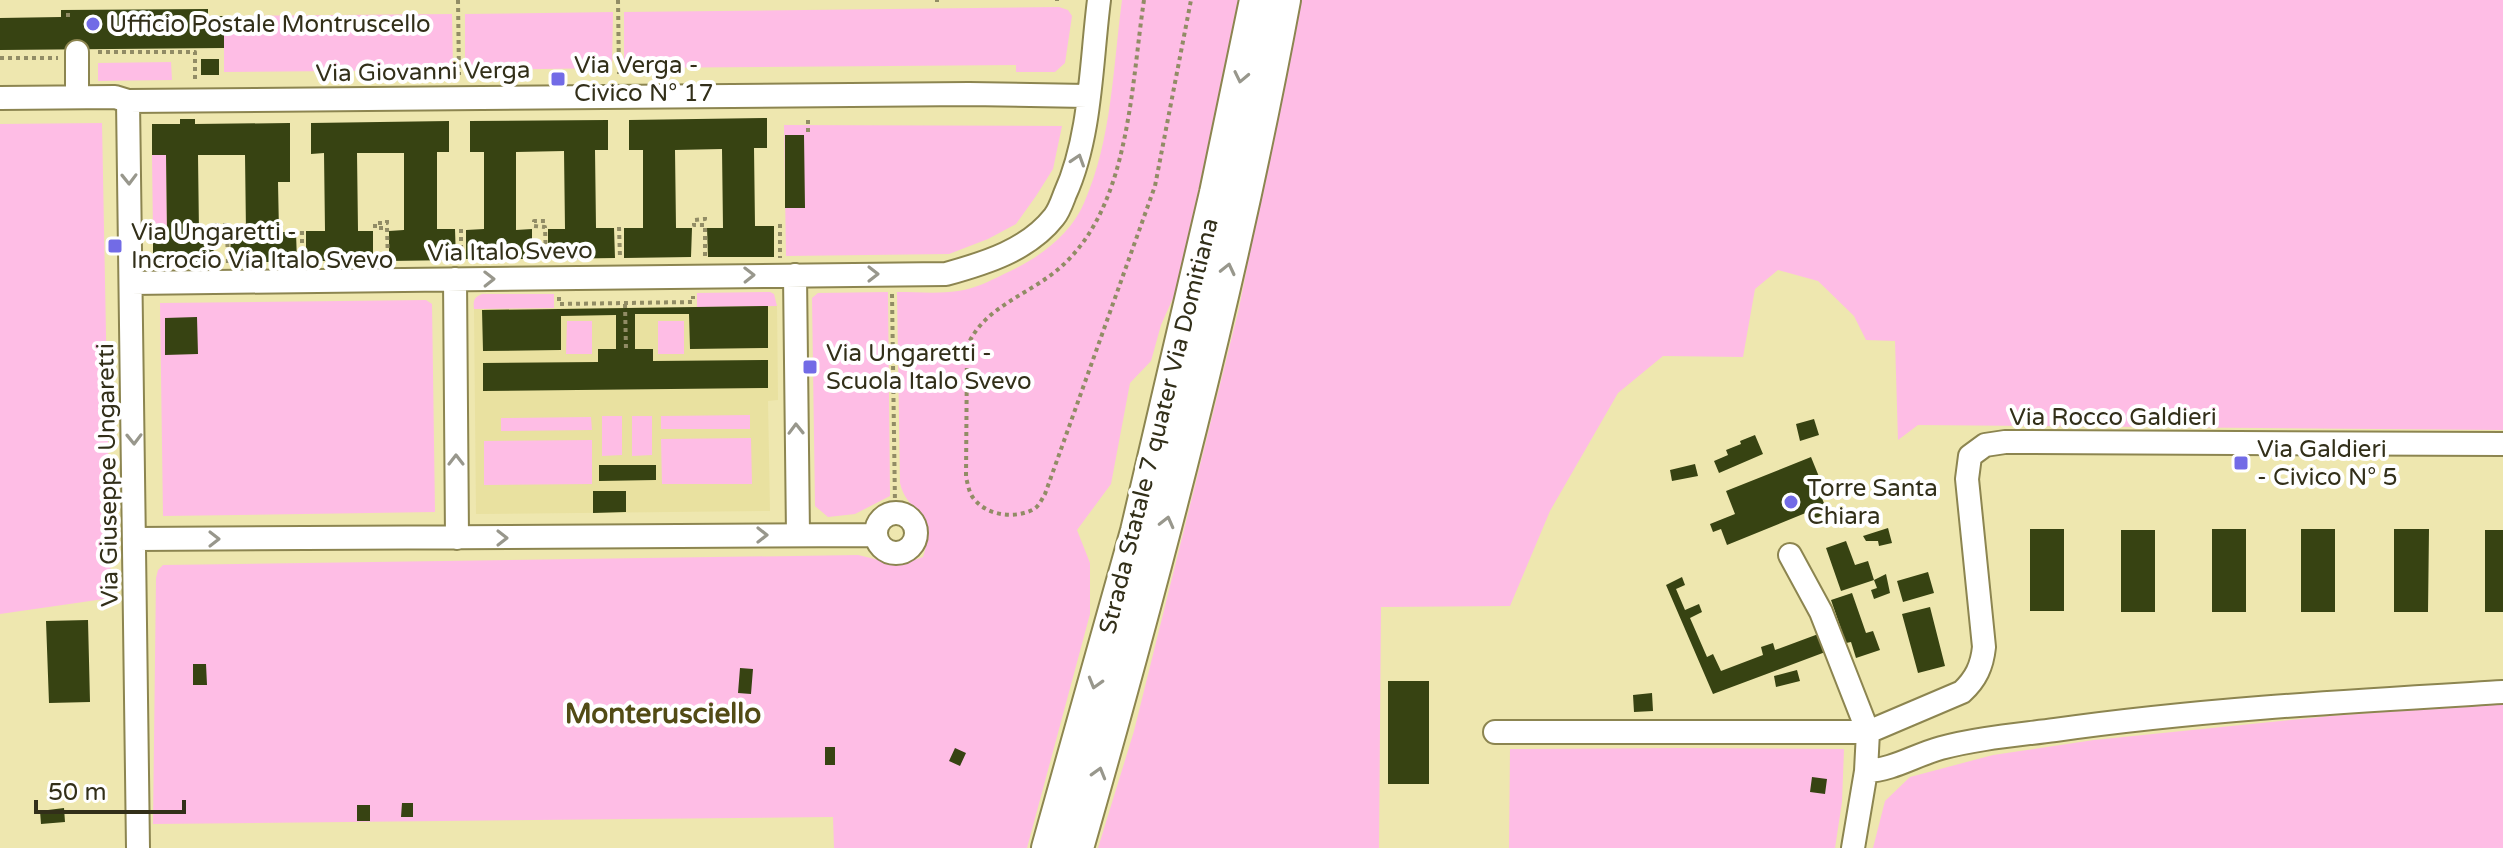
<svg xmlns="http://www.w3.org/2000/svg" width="2503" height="848" viewBox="0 0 2503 848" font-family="'Varela Round',sans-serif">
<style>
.built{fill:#e9e1a0}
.green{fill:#febde5}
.building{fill:#374312}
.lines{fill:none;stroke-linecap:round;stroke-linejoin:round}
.minor-casing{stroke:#8c8550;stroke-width:26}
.highway-casing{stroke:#8c8550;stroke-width:36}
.path{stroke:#918c65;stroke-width:4;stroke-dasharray:4 4;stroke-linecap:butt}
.minor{stroke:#fff;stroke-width:22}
.highway{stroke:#fff;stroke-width:32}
.oneway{stroke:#98978c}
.poi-dot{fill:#726be6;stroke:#fff;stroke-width:3}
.labels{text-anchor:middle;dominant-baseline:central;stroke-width:8;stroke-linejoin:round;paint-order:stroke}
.poi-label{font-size:24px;fill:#322f19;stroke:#fff;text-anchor:start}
.street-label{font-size:24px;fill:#322f19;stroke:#fff}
.quarter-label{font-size:28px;font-weight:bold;fill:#524b15;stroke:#fff}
</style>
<rect width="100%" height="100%" fill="#eee7af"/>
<!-- built -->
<path class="built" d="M777 306 778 400 768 401 770 511 476 514 474 309Z"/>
<!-- green -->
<path class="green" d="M1122 0H1240L1182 278 1161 325 1151 361 1130 383 1111 484 1077 530 1090 563V614L1027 848H834L833 817 153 824 156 578 158 570 163 565 858 555C882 561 900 566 923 557 939 508 908 517 900 483L897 292C917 292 939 294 958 291 974 289 990 281 1004 274 1036 260 1070 236 1084 203 1112 140 1113 67 1122 0Z
M1299 0H2503V430L1918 425 1898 440 1895 341 1866 340 1854 316 1818 281 1778 270 1755 289 1743 357 1663 356 1618 393 1550 511 1510 606 1381 607 1379 848H1098L1134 731 1239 308Z
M1059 7 1068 10 1072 16 1065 63 1055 72H1016V65L624 68V12Z
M613 12 612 68 465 70V14Z
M452 14 453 70 224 72V16Z
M171 62 172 80 98 81V63Z
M102 123 111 598 0 614V124Z
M784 125 1062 126 1053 169 1036 196 1016 224 988 239 949 254 786 256Z
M152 155H166L167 233H153Z
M770 292 774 294 777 306 697 307V293Z
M888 292 890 496 855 514 828 517 815 506 812 298 818 293Z
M482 294H554V308L474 309C473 301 474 297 482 294Z
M426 300 432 304 435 512 163 516 160 303Z
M567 321H592V354H566Z
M658 321H684V354H658Z
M750 415V429H661V416Z
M602 416H622V455L602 456Z
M632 416H652V455L632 456Z
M591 417 592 430 501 431V418Z
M751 438 752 484H662L661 439Z
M592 440V484L484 485V441Z
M2503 703V848H1873L1885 801 1910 777 1993 755 2094 740 2330 716Z
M1681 748 1844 749 1842 802 1835 848H1509L1510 749Z"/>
<!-- building -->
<path class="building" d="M208 9V16H224V48L0 50V18L61 17V10Z
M201 59H219V75H201Z
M767 118V148H754L755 226H774V257H708L707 228H723L722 149 675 150 676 228H692L691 257 624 258V228H643V150H629V120Z
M180 119H195V124L290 123V182H278L279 232H296L297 262H230L231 232H246L245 155H198L199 233H213L214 263H153V233H167L166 155H152V124H180Z
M608 120V150H595L596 228H614L615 258 548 259V229H565L564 151 516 152V230L532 229V259H466V230L484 229V152H470V121Z
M449 121V152H437V229H455L456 260 389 261V231L404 230V153H357L358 231H373V261H306V231H325L324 153 311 154V123Z
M785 135H804L805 208H785Z
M768 306V348L690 349 689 314H635V349H653V361L768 360V388L483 391V363L598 362V349H616V315L561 316V350L483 351 482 310Z
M197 317 198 354 165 355V318Z
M1814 419 1819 435 1800 441 1796 424Z
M1755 435 1763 454 1719 473 1714 461 1728 455 1726 450 1741 444 1740 441Z
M1811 457 1824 489 1819 491 1828 513 1811 520 1808 512 1727 545 1721 529 1713 532 1710 524 1735 514 1726 491Z
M1695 464 1698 476 1672 481 1670 470Z
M599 465H656V480L599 481Z
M593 491H626V512L593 513Z
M1888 528 1892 543 1879 546 1878 541H1866L1863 536Z
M2030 529H2064V611H2030Z
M2212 529H2246V612H2212Z
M2301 529H2335V612H2301Z
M2394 529H2429L2428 612H2394Z
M2121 530H2155V612H2121Z
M2485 530H2503V612H2485Z
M1846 541 1855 565 1868 561 1874 580 1841 591 1826 548Z
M1928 572 1934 593 1903 602 1897 581Z
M1886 574 1890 593 1874 599 1871 590 1877 588 1874 580Z
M1682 577 1685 585 1676 589 1685 610 1699 604 1702 612 1690 618 1707 657 1713 654 1721 671 1763 655 1761 647 1773 643 1775 650 1821 633 1828 651 1713 694 1666 585Z
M1852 593 1866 633 1873 631 1880 650 1856 658 1851 642 1846 643 1831 600Z
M1930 607 1945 666 1918 673 1902 614Z
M88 620 90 702 49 703 46 621Z
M193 664H206L207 685H193Z
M740 668 753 669 751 694 738 693Z
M1797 670 1800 681 1776 687 1774 676Z
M1388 681H1429V784H1388Z
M1652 693 1653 711 1634 712 1633 695Z
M825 747H835V765H825Z
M955 748 966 753 960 766 949 761Z
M1812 777 1827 779 1825 794 1810 792Z
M402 803H413V817H401Z
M357 805H370V821H357Z
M64 808 65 822 41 824 40 811Z"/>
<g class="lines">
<!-- minor casing -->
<g class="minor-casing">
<path id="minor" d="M77 52V97
M0 98 115 97 128 101 969 94 1087 96
M128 101 138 848
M795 275 798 535
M455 279 457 538
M131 283 946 274C986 263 1028 250 1054 217 1059 211 1062 202 1065 194 1091 137 1091 63 1099 0
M876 533a20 20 0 1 1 40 0a20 20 0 1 1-40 0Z
M136 539 876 535
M1495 732H1868L1821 612 1790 555
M1866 771C1893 770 1915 755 1941 748 1978 738 2017 735 2055 730 2203 709 2353 701 2503 692
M1853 848 1866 771 1868 732 1962 692C1976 679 1982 666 1984 647L1967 479 1970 456 1985 445 2005 442 2503 444"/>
</g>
<!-- highway casing -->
<g class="highway-casing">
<path id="highway" d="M1048 848 1137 531 1216 193 1256 0
M1077 848C1157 568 1231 286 1284 0"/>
</g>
<!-- path -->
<path class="path" d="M458 0 459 75
M618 0 619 74
M937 0V2
M1144 0C1131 86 1130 203 1063 265 1031 295 984 305 967 347L966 477C968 485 969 494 975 500 988 516 1016 519 1034 509 1039 506 1042 499 1045 494L1155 186 1191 0
M1057 1V0
M68 13V17
M98 52H195V80
M0 58H58
M808 120V135
M705 217V219L694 220V225H705V258
M387 220V223H375V228H387L388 262
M780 224V258
M619 227 620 257
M461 229V258
M302 231V262
M546 260 545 227 534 226V221H546V218
M228 263 227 230H216V225H228V222
M892 294 895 504
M559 297V304L693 302V296
M625 304 626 349
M893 352H966"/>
<!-- minor -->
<use href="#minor" class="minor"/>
<!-- highway -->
<use href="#highway" class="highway"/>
</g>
<!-- one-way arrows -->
<defs><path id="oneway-chevron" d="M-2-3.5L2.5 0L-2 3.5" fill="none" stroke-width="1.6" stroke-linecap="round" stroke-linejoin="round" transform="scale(2)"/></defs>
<g class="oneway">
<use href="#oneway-chevron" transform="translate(1241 77) rotate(102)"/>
<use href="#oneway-chevron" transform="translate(1078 160) rotate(-72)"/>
<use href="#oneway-chevron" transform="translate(129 179) rotate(89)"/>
<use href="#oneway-chevron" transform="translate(1228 269) rotate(-77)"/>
<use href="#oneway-chevron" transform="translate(873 274)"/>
<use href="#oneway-chevron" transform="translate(749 275) rotate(-1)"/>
<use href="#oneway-chevron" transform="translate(489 279) rotate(-1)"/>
<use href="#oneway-chevron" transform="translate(796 429) rotate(-91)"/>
<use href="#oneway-chevron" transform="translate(134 439) rotate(89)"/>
<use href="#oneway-chevron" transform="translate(456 460) rotate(-90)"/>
<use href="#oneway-chevron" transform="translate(1167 522) rotate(-76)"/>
<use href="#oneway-chevron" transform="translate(762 535)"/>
<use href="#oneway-chevron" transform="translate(502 538)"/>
<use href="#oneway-chevron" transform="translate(214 539)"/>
<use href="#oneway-chevron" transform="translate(1095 683) rotate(106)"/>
<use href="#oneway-chevron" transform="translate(1099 773) rotate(-74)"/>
</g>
<!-- markers -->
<g class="poi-dot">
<circle cx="93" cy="24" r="8"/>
<rect x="550" y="71" width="16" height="16" rx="4"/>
<rect x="107" y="238" width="16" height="16" rx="4"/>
<rect x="802" y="359" width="16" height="16" rx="4"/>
<rect x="2233" y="455" width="16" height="16" rx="4"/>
<circle cx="1791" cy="502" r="8"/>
</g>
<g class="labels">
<!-- poi labels -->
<g class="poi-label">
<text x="109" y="24">Ufficio Postale Montruscello</text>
<text x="574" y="65">Via Verga -<tspan x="574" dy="28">Civico N° 17</tspan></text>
<text x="131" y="232">Via Ungaretti -<tspan x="131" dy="28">Incrocio Via Italo Svevo</tspan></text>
<text x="826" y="353">Via Ungaretti -<tspan x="826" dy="28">Scuola Italo Svevo</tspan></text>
<text x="2257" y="449">Via Galdieri<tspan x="2257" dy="28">- Civico N° 5</tspan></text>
<text x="1807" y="488">Torre Santa<tspan x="1807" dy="28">Chiara</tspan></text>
</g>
<!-- street labels -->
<g class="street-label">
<text transform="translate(423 72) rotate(-1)">Via Giovanni Verga</text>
<text transform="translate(510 252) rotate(-1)">Via Italo Svevo</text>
<text x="2113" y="417">Via Rocco Galdieri</text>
<text transform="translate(1159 426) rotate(-76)">Strada Statale 7 quater Via Domitiana</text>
<text transform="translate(108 475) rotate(-91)">Via Giuseppe Ungaretti</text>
</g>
<!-- quarter labels -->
<g class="quarter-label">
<text x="663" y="714">Monterusciello</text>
</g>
</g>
<!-- scale -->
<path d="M36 800v12h148v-12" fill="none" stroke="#322f19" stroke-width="4"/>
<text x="48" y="800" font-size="24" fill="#322f19" stroke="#ffffff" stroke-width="6" paint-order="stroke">50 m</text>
</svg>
